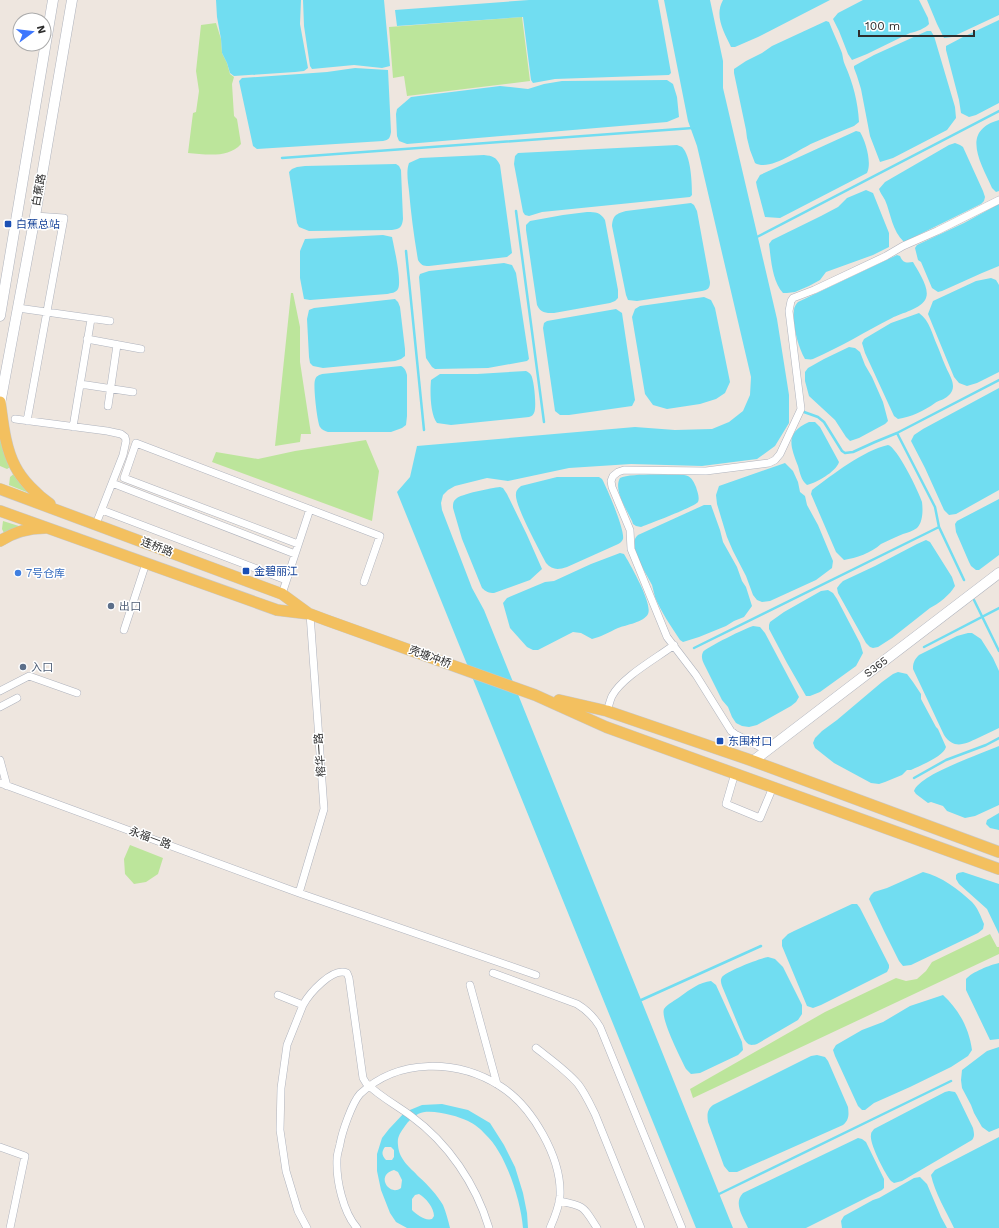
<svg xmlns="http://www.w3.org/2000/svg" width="999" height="1228" viewBox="0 0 999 1228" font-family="'Work Sans','Noto Sans SC',sans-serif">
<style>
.green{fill:#bce59b}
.water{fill:#71ddf1;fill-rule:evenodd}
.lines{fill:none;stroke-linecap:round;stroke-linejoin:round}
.stream{stroke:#71ddf1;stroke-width:2.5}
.street-casing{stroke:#afb3bd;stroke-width:8}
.secondary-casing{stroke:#afb3bd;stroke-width:11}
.primary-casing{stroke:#c8c8c8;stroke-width:12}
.street{stroke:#fff;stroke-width:7}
.secondary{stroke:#fff;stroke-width:10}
.primary{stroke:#f3c05f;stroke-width:11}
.transit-dot{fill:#1a4fb4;stroke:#fff;stroke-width:1.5}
.shop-dot{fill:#3f7fe0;stroke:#fff;stroke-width:1.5}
.service-dot{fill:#5c6f8a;stroke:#fff;stroke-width:1.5}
.labels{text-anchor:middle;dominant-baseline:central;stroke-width:3;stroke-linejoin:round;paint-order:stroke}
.street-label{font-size:11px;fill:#2d2d2d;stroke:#fff}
.transit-label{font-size:11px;fill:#164399;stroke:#fff;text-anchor:start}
.shop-label{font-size:11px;fill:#366cbe;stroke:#fff;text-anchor:start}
.service-label{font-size:11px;fill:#4e5e75;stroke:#fff;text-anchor:start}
</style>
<rect width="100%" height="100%" fill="#eee6df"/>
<!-- green -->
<path class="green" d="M522 17 530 81 407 96 404 76 393 78 389 27Z
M216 23 221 39 222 53 227 63 230 74 234 77 232 84 234 116 237 119 241 144C228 159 204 154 188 153L193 113 196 112 199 91 196 71 201 25Z
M291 293H293L300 327V362L311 434H301L300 442 275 446Z
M0 438 12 466 7 469 0 466Z
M366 440 379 471 372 521 212 462 216 452 258 459 295 451Z
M15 473 29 493 9 485 10 477Z
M3 521 22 527 5 535 2 529Z
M130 845 163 858 158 874 146 882 134 884 125 874 124 859Z
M990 934 997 947H999V954L693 1098 690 1089 825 1012 896 978 906 981 917 979 926 971 932 962Z"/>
<!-- water -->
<path class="water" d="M216 0H301L300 24 308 68 304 71 295 72 234 76 230 73 227 63 222 53 221 39 217 17Z
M303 0H384L390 66 382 68 354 65 312 69 310 66 304 26Z
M529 0H658L671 73 669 75 555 79 533 83 531 80 523 17 397 26 395 10Z
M664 0H710L723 61V88L777 319 789 395V423L775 446 757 459 702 466 631 464 569 468 508 481 487 478 455 486 448 490 443 495 441 503 442 510 472 588 484 610 733 1228H696L397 492 410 477 417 446 635 427 675 430 712 429 729 422 743 411 750 395 751 377 697 146 688 121Z
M723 0H830L758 37 735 47H731C724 32 714 16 723 0Z
M863 0H919L928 18 929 24C926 28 916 32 910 33L867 54 852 60 848 54 839 31 833 19 838 13Z
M927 0H999V15L952 37 944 38 937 24Z
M999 20V103L976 115 969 117 961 113 959 100 946 50V46L963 37Z
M826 21 829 22C833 32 838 43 842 53 843 57 843 61 845 65 853 83 858 102 859 122L854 126C840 132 826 137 813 143 799 149 770 172 755 163L750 150 747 138 746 130 734 73V69L746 61 762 53 772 46Z
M927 31H931L934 36 955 107 956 118 947 130 893 158 880 162 870 136 861 89 857 76 854 68V66L874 55Z
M355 68 388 70 391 132C390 138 389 140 383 141L257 149 253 146 239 81 242 78 327 72Z
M667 80 673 84 677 97 679 117 667 122 407 144 399 141 397 136 396 114 397 109 411 97 500 86 528 89 544 84 562 81Z
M999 120V191L996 192 992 188C981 163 960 131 999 120Z
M856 131 860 132C866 142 872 163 867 173L780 218 765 217 757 187 756 182 760 175Z
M955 143 960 145 963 147 983 191 985 197 984 201 981 204 904 242C892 231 891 214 885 200 883 196 880 193 879 189L885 182 949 145Z
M677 145 682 147C691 156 692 182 692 195L690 197 542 212 529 216 525 215 523 212 514 164 515 156 518 153Z
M484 155C493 156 496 157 500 165L512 253 507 257 429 266C423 266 421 265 418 260 414 237 411 214 409 191 408 182 406 171 409 163L420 158Z
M396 164 399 166 401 170 403 219C402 227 400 229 392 230L309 231 299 227 297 223 289 172 292 169 297 167 305 166Z
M866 190 873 193 889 233V247L873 255 826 272 820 280 809 286 795 292 787 293H783C772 281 771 259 769 244L772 240 821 216 838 207 847 198Z
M691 203 694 205 697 211 710 282C710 288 708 290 702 291L637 301 628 300 626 295 612 226C613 215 616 214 626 211Z
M999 204V266L982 273 942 291 938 292 932 288 921 262 918 260 915 248 917 245 964 223Z
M587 212C596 212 600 212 605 220L618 290V298L615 301 610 303 554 313C545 313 541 313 537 305L526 230V225L530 221 563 215Z
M383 235 392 237C394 247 402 281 398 289 396 293 391 293 387 294L310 300 304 299 300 278V251L305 239Z
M897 255 900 256C903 263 906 263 913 262 918 271 930 288 926 298 922 309 901 313 892 318 866 331 841 347 813 359 811 360 808 359 805 359 798 347 792 324 794 310 794 307 796 304 798 302Z
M504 263 512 265 516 273 529 359 527 361 488 368 435 369 432 367 426 358 419 277 420 274 429 271Z
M991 278 996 280 999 285V372L977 383 967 386 959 383 954 377 928 314 933 301 976 281Z
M704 297 711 300 715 308 730 382 725 393 716 399 700 404 667 409 653 405 645 394 632 317 635 309 640 306Z
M395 299 398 302 400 307 405 349V356L401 359 395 361 323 368 313 366 310 363 309 357 307 319 309 310 314 308Z
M616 309 622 313 635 400 632 406 569 415H560L555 411 543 328 544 323 547 321Z
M919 313C930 321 932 334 937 345 940 352 942 358 945 365 949 375 959 387 948 396 944 400 939 400 935 403 924 411 911 417 898 419L894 416 865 353 862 343 864 339 891 323Z
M849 347 855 348 860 352 865 365 872 377 883 402 888 421 885 424 859 438 850 441 846 437 835 420 809 396 805 381V372L808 368 824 359Z
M401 366C405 368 406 371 407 375V416L406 425 402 428 391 432H328C325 431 322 430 320 427 317 421 313 385 315 380 316 376 319 375 322 374Z
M526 371C528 372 530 373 531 375 534 379 537 408 534 413 533 415 532 416 529 417L451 425 437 423C430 414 430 391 431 380L440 374H477Z
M999 388V490L956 514 949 515 944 510 925 468 911 441 914 435 923 429Z
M809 422H815L820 427 839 462C836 472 816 483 807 485 801 480 800 473 798 466 790 445 785 433 809 422Z
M888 445C897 447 919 492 922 502 923 510 923 522 917 528 913 531 907 533 903 534 895 537 888 541 881 544 871 553 856 558 844 560L836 552 811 494 812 490C832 475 864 450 888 445Z
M785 463 793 471 798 482 800 492 805 496 807 505 818 525 833 561 832 568 816 580 770 601 762 602 757 600 753 595 746 576 733 551 727 537 717 504 716 495 719 486Z
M684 475C691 476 693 480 696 487 697 491 700 497 698 502 696 506 649 524 641 527L636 526 633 524 632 521C627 510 613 490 620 478 631 473 669 475 684 475Z
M557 477H599L602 479C607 488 625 530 623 539 622 542 619 544 616 545L567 567C558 570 552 570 546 563 540 551 514 504 516 494 516 490 519 488 521 486Z
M500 487 503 488 507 494 527 535 542 569 530 580 494 593C489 593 486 592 482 588L462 539 453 508C453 504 453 501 456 499 460 494 492 488 500 487Z
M999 499V555L979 570H976L971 566 969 562 956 532 955 524 957 521Z
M704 505H711L720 530 723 542 737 567 742 581 746 587 752 606 744 617 734 621 726 626 699 637 683 642 680 640C671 626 661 612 655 597 654 593 653 589 652 585 647 574 626 544 638 535Z
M926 540 930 542 952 577 955 586C950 595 938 604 930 608L892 638 878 647 873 648 870 647 866 643 838 593 837 588 840 584 843 581 875 566 917 544Z
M620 553 624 554C630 564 653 604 648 614 644 622 626 625 618 628 609 632 601 637 592 639L581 633 573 632 538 650H533L527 647 510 628 503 603 507 598 545 582 554 581 591 564Z
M828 590 833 593 837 599 860 643 863 653 856 666 820 692 810 696H806L787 663 769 629V625L770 622 784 612 821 591Z
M753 626 760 627 765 633 799 697 796 702 791 706 757 725 749 727 742 726 736 723 732 717 728 707 722 700 704 664C702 660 701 656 703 652 705 648 748 627 753 626Z
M968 633H972L981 639 993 658 999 671V728C992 731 985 735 978 738 965 744 954 750 944 735L913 669C913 663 914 660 919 655L957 636Z
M898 672 907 674 913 682 921 694V699L936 727 938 729 946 747C943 757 921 765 911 770H907L902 775 885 782 879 784 871 783 834 763 815 748 813 743 815 738 822 731 837 720 882 682 893 674Z
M999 746V805L975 816 965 818 947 811 943 806 931 802 928 803 916 794 914 791C920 774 981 754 999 746Z
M999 813V830L990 828 986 824 987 820Z
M923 872C941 876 959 890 972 902 978 908 981 917 984 924L983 929 978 933 911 965 903 966 899 961 884 931 869 899 871 895 874 892 887 888Z
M963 872 999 884V934L987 909 959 884 956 879V875L958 873Z
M852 904H857L860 908 889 965V968L887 972 821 1005 813 1008 807 1006 782 946V940L788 934 794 931Z
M768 957 775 959 783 967 802 1005V1014L798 1020 757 1044C750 1046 748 1045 744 1039L722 986C721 983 720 980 722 977 725 972 760 958 768 957Z
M999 963V1039L990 1040 966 990V979C972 972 990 965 999 963Z
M711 981 716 985 742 1042 743 1050 738 1055 700 1073 691 1074 686 1069C681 1059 660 1018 664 1009 667 1004 676 1000 681 996 689 990 700 982 711 981Z
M943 995C959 1010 969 1028 972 1050L968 1056 951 1067 910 1087 874 1103 865 1110H862L858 1106 835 1056 833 1050 836 1045 862 1030 883 1022 910 1006Z
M999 1047V1128L989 1132 982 1127 974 1113 971 1105 962 1088 961 1080 962 1070 987 1051Z
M817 1055 825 1057 828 1061 848 1107C849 1115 849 1120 843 1125L737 1172H729L724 1166 708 1122C707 1114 707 1110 713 1105L811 1056Z
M949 1091 955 1092 957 1095 973 1128C974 1133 975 1136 972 1140L902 1181 894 1183 891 1181C885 1174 869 1143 871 1135 871 1132 872 1132 874 1129L945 1092Z
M442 1104 468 1110 490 1123 504 1145 515 1167 523 1193 527 1213 528 1228H523C521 1201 506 1153 485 1134 481 1129 474 1124 468 1121 457 1116 430 1108 418 1114 413 1117 408 1121 405 1126 400 1133 397 1137 398 1145 399 1160 410 1167 419 1177 428 1185 437 1195 443 1205 446 1212 448 1220 450 1228H407L396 1222 390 1213 381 1190 377 1171V1154L382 1138 389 1129 405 1112 422 1105ZM385 1147H391L394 1150V1157L392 1160H386C382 1156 381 1152 385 1147ZM394 1170 398 1172 402 1180 401 1188C389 1197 375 1175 394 1170ZM419 1194C426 1198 434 1208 434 1216L432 1219C425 1221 417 1215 412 1210V1199L415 1195Z
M999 1137V1228H954C946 1211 935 1193 931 1175L935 1170 939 1168Z
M858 1138 862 1139 866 1142 884 1179V1188L882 1190 806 1228H748C743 1217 733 1203 743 1193Z
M920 1177 927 1184 941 1217 947 1228H842L841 1221 844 1216 873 1200 879 1198 914 1178Z"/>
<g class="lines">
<!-- stream -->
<path class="stream" d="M282 158 693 128
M516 211 544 422
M755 238 999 111
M406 251 424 430
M804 412 818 417 824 422 842 451 845 453 853 452 875 442 897 433 935 507 939 527 964 580
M897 433 999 380
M974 600 999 651
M924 647 999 608
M694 648 939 527
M914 778 946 760 986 745 999 738
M639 1001 761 946
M717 1195 951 1081"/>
<!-- street casing -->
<g class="street-casing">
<path id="street" d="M18 308 110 321
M87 339 141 349
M80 384 133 392
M108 406 117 345
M15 419 107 431 121 434 125 437 126 441 123 455 96 524
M27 421 64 218 35 216
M73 427 91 319
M112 483 295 554
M102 510 286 580
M298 544 124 478 136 443 380 536 364 582
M282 594 310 509
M124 630 146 563
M0 691 29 676 77 693
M0 707 17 698
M607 711C609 706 610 700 612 696 622 677 657 658 674 645
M766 750 735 734 731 731 696 675 667 637 631 549 630 530 612 487 611 481 613 476 618 472 624 470 706 471 769 463 775 460 780 454 801 409 789 311 791 301 793 298 814 290 886 256 903 246 937 231 999 200
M0 760 7 786
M735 773 726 804 760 818 773 787
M0 783 299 893 536 975
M299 893 324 809 310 614
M493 973 577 1004C587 1010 594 1017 600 1027L682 1228
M470 985 497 1084
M278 995 303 1005
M536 1048C550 1059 566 1070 578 1084 585 1093 590 1104 595 1114L641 1228
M0 1147 25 1156 10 1228
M559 1201C585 1206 583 1206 597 1228
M307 1228 298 1211 286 1171 280 1130 281 1088 287 1045 303 1005C309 994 332 967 347 973L349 978 363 1078 366 1083C379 1096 396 1105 411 1116 448 1143 476 1184 489 1228
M357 1228C343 1212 336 1180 337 1159 337 1154 339 1149 340 1144 342 1132 352 1103 360 1094 398 1058 457 1059 500 1086 532 1106 562 1158 560 1196 559 1207 554 1219 550 1228"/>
</g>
<!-- secondary casing -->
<g class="secondary-casing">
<path id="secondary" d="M0 316 53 0
M0 404 35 216 72 0
M753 761 999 573"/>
</g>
<!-- primary casing -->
<g class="primary-casing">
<path id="primary" d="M0 402C3 423 5 447 15 466 22 480 37 495 50 504
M0 489 282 594 308 613
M0 511 277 610 310 614 326 620 535 695 606 727 999 869
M0 541C14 532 29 528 45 528
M559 700 607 711 753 761 999 852"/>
</g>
<!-- street -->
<use href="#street" class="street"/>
<!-- secondary -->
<use href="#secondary" class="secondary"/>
<!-- primary -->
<use href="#primary" class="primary"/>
</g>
<!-- markers -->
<g class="transit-dot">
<rect x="4" y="220" width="8" height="8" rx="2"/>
<rect x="242" y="567" width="8" height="8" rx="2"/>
<rect x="716" y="737" width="8" height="8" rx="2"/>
</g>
<circle class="shop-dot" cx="18" cy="573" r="4"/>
<g class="service-dot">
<circle cx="111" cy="606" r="4"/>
<circle cx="23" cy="667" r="4"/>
</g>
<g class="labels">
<!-- street labels -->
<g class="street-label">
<text transform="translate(39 190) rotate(-80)">白蕉路</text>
<text transform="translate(157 547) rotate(21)">连桥路</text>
<text transform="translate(430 657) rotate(20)">壳塘冲桥</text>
<text transform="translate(876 667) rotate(-37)">S365</text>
<text transform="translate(320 755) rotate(-94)">榕华一路</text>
<text transform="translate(150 838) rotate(20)">永福一路</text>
</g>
<!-- transit labels -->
<g class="transit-label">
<text x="16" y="224">白蕉总站</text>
<text x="254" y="571">金碧丽江</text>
<text x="728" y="741">东围村口</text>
</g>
<!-- shop labels -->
<g class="shop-label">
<text x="26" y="573">7号仓库</text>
</g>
<!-- service labels -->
<g class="service-label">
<text x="119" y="606">出口</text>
<text x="31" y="667">入口</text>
</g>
</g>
<!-- north arrow -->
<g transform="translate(32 32) rotate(75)"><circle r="19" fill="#ffffff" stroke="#ababab"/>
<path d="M0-3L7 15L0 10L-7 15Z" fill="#3d76fd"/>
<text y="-6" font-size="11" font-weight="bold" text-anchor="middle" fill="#2d2d2d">N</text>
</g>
<!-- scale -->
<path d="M859 30v6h115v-6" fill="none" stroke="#2d2d2d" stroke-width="2"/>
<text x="865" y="30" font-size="12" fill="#2d2d2d" stroke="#ffffff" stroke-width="3" paint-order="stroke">100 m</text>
</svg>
